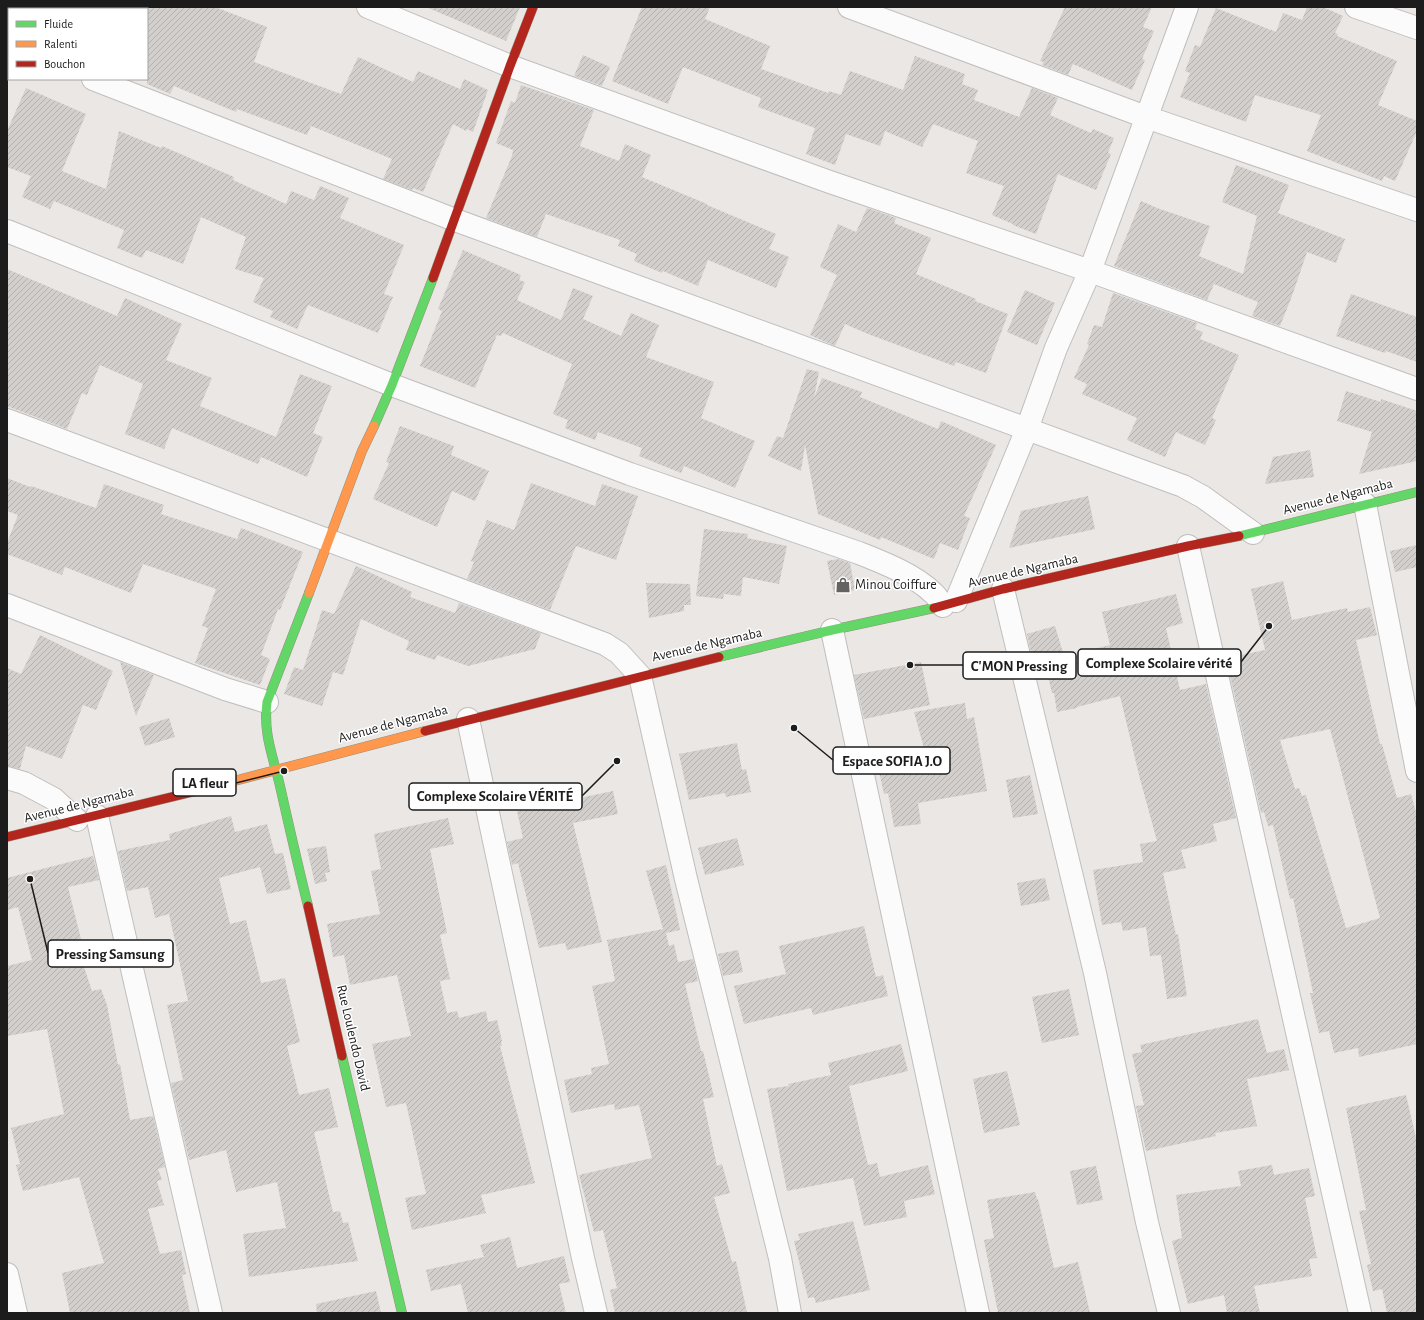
<svg xmlns="http://www.w3.org/2000/svg" width="1424" height="1320" viewBox="0 0 1424 1320" font-family="'Alegreya Sans',sans-serif">
<style>
.building{fill:url(#building-hatch);fill-rule:evenodd}
.lines{fill:none;stroke-linecap:round;stroke-linejoin:round}
.street-casing{stroke:#c0bebd;stroke-width:24}
.fast-casing{stroke:#95907c;stroke-width:10}
.slow-casing{stroke:#95907c;stroke-width:10}
.jam-casing{stroke:#95907c;stroke-width:10}
.street{stroke:#fcfbfb;stroke-width:22}
.fast{stroke:#63d668;stroke-width:9}
.slow{stroke:#ff974d;stroke-width:9}
.jam{stroke:#b3261e;stroke-width:9}
.labels{text-anchor:middle;dominant-baseline:central;stroke-width:3;stroke-linejoin:round;paint-order:stroke}
.street-label{font-size:14px;fill:#1c1c1c;stroke:#fff}
.poi-label{font-size:14px;fill:#1c1c1c;stroke:#fff;text-anchor:start}
.leader{fill:none;stroke:#1c1c1c;stroke-width:1.5}
.callout-dot{fill:#1c1c1c;stroke:#fff;stroke-width:1.5}
.callout{fill:#fff;stroke:#1c1c1c;stroke-width:1.5}
.callout-label{font-size:15px;text-anchor:middle;font-weight:bold;fill:#1c1c1c}
</style>
<defs>
<pattern id="building-hatch" width="6" height="6" patternUnits="userSpaceOnUse"><rect width="6" height="6" fill="#d3cfcc"/><path d="M-1 1l2-2M0 6l6-6M5 7l2-2" fill="none" stroke="#b5b1af"/></pattern>
</defs>
<rect width="100%" height="100%" fill="#eae7e4"/>
<!-- building -->
<path class="building" d="M147 7H215L267 27 254 62 341 94 358 57 413 82 418 71 460 89 464 79 488 90 473 132 467 129 466 131 453 124 423 192 413 188 412 190 383 179 392 159 311 126 307 135 237 109 236 112 174 86 170 94 147 84Z
M426 7H520L506 41Z
M642 7H710L705 19 770 46 761 69 828 93 829 91 841 95 850 71 903 90 915 56 965 74 962 84 978 90 974 100 1019 117 1032 88 1058 98 1050 115 1091 133 1093 129 1114 138 1108 153 1111 154 1096 190 1058 174 1036 234 1013 225V224L992 215 1004 186 966 173 978 141 933 124 922 147 885 131 880 146 846 134 835 165 806 154 815 128 758 107 761 98 683 67 668 104 612 81Z
M1065 7H1152L1143 27 1154 31 1142 59 1145 60 1132 90 1073 64 1068 75 1042 65 1044 62 1040 61Z
M1307 7H1323L1343 16 1335 33 1338 34 1337 36 1397 61 1378 105 1417 121V131L1395 181 1384 176 1382 181 1307 151 1321 115 1255 95 1246 122 1180 97 1190 73 1185 71 1195 45 1200 47 1216 8 1276 32 1283 13 1302 20Z
M583 55 610 67 602 86 574 76Z
M521 85 594 110 580 146 619 161 625 144 651 155 642 177 707 204V205L776 234 769 249 789 257 776 288 708 260 698 286 663 271 662 273 634 261 637 254 618 246 620 240 546 214 537 237 486 218 512 156 513 150 496 143 511 101 515 103Z
M26 88 86 114 62 171 106 189 119 131 161 148 162 146 234 177 233 180 286 204 291 191 314 200 320 186 349 198 340 218 404 245 384 294 393 297 378 333 308 305 297 329 270 317 273 311 253 302 264 278 235 269 246 237 201 217 183 264 146 250 142 258 117 248 124 230 54 201 50 209 22 197 31 176 7 167V131Z
M1236 165 1289 185 1278 213 1345 239 1336 263 1307 252 1292 296 1280 326 1252 316 1258 302 1214 284 1207 300 1114 266 1141 201 1157 208 1210 226 1199 256 1243 274 1257 216 1222 202Z
M867 208 896 218 894 223 931 238 916 274 976 299 975 301 1008 314 986 373 956 362 954 366 868 334 845 324 835 346 810 335 837 275 820 267 838 224 856 232Z
M463 250 521 275 519 280 525 282 517 300 561 320 573 288 593 296 583 319 621 336 631 313 659 325 646 357 714 382 701 418 755 441 735 488 684 466 681 473 639 456 642 448 598 432 595 440 565 428 568 420 553 414 572 364 503 333 501 336 497 335 475 388 420 366 442 311 438 309Z
M7 269 117 316 125 298 182 324 166 360 212 378 200 406 276 437 300 374 332 386 313 433 323 437 307 477 261 457 258 464 172 428 164 449 125 434 143 384 100 365 87 395 82 393 67 429 7 406Z
M1025 290 1055 303 1037 345 1007 332Z
M1113 293 1197 323 1195 329 1203 332 1200 339 1239 355 1212 418 1216 420 1205 445 1176 432 1165 457 1127 440 1137 418 1082 394 1087 384 1074 378 1089 345 1087 344 1094 325 1102 327Z
M1351 294 1417 317V362L1386 351 1385 353 1336 336Z
M807 369 819 372 814 398 822 378 862 392 860 397 938 429 941 421 996 445 964 516 970 518 958 550 940 543 934 559 881 537 880 540 818 514 805 445 801 471 768 456 777 436 783 438Z
M1346 391 1381 402V399L1417 411V461L1359 474 1372 432 1337 421Z
M400 426 454 446 451 455 489 471 475 501 452 491 437 527 373 499 389 463 386 462Z
M1310 450 1314 477 1265 484 1273 457Z
M7 478 30 487 31 486 96 508 104 484 164 505 161 514 237 539 241 528 303 552 280 610 278 609 261 655 270 659 260 685 195 663 208 628 202 626 216 589 143 564 131 593 65 567 62 575 7 554V543L18 515 7 511Z
M531 483 595 506 602 484 638 496 616 560 576 546 550 610 467 579 474 562 471 561 487 520 514 530Z
M1088 496 1095 529 1009 548 1021 511Z
M704 529 748 534 747 538 787 546 779 584 743 577 741 596 724 594 723 599 696 596Z
M1417 545V567L1395 572 1390 551Z
M838 559 850 563 855 590 834 595 827 561Z
M356 566 412 592 410 597 455 613 459 603 541 633 535 649 468 666 437 655 435 660 406 650 409 641 361 619 343 675 333 672 322 706 284 694 294 667 303 670 322 610 334 614Z
M1283 581 1292 620 1347 608 1348 612 1370 607 1377 635 1356 640 1380 744H1382L1397 798 1411 794 1417 816V1044L1359 1057 1358 1048 1334 1053 1329 1031 1319 1033 1310 993H1313L1293 898 1290 899 1273 825 1268 826 1264 812 1261 813 1226 658 1265 650 1251 589ZM1330 729 1380 918 1346 928 1306 795 1302 796 1299 788 1295 789 1280 740Z
M646 583 690 584 691 605H684V611L649 618Z
M1176 594 1183 623 1166 628 1180 690 1206 684 1236 818 1213 824 1217 841 1181 850 1186 868 1163 873 1176 935 1178 934 1187 996 1167 999 1161 955 1150 956 1146 927 1123 931 1121 922 1102 925 1093 870 1143 862 1140 844 1157 841 1140 779 1120 696 1077 707V708L1057 712 1054 693H1052L1046 668 1035 671 1027 634 1055 626 1064 656 1110 645 1102 612Z
M40 635 113 671 96 710 83 705 62 759 26 746 20 769 7 766V668L21 674Z
M120 662 154 675 136 716Z
M921 662 930 705 864 719 854 675Z
M965 703 967 719 974 717 987 791 918 803 921 824 894 827 888 793 884 794 876 758 924 748 914 712Z
M169 718 175 737 145 746 139 727Z
M737 743 742 770 746 769 751 792 726 797 725 793 689 800 679 754Z
M1030 775 1038 814 1013 818 1006 780Z
M613 791 618 814 573 823 602 942 567 950 565 943 539 948 518 863 512 865 507 842 523 838 517 811Z
M231 816 235 832 267 824 275 854 283 853 291 889 267 894 260 867 219 878 230 924 246 920 261 983 285 978 300 1042 287 1046 299 1095 329 1088 338 1127 314 1132 333 1212 340 1211 343 1223 348 1222 358 1261 249 1277 243 1234 286 1228 277 1182 236 1192 226 1150 189 1160 171 1083 183 1080 167 1005 188 1001 169 914 155 918 148 887 127 891 118 851 170 840 169 834Z
M448 818 454 844 430 849 447 933 440 935 450 979 440 981 447 1013 457 1011 459 1018 486 1011 488 1022 497 1020 502 1041H501L502 1046H500L535 1183 481 1195 486 1213 412 1230 405 1198 426 1194 406 1103 386 1107 372 1044 411 1036 397 975 350 985 344 955 333 957 327 924 380 914 371 871 381 869 374 834Z
M737 838 744 865 705 875 698 848Z
M326 846 330 872 325 873 327 881 315 884 307 849Z
M93 856 99 880 68 887 81 939 75 940 92 991 101 989 107 1005 118 1065 120 1064 130 1120 153 1116 165 1167 158 1169 162 1180 157 1181 164 1205 148 1209 160 1254 181 1250 186 1274 182 1275 190 1313H70L62 1273 104 1263 79 1177 23 1191 16 1165 20 1164 11 1128 64 1114 47 1029 7 1036V966L32 960 18 907 7 910V878Z
M666 865 680 930 666 933 669 946 674 944 678 962 693 959 698 981 685 984 701 1051H703L714 1097 703 1099 717 1166 722 1164 730 1193 714 1197 732 1262 736 1261 747 1313H615L610 1290 617 1288 603 1230 594 1232 579 1175 652 1158 639 1105 615 1110 614 1104 571 1113 564 1080 592 1074 591 1068 609 1064 592 986 615 981 607 940 663 929 646 871Z
M1045 878 1050 900 1021 906 1017 883Z
M864 926 876 977 883 975 888 996 813 1015 811 1008 744 1024 734 986 786 974 779 946Z
M738 950 743 972 723 976 718 954Z
M1069 989 1079 1035 1042 1043 1032 997Z
M1258 1019 1267 1053 1284 1049 1289 1070 1247 1079 1257 1126 1215 1133 1216 1136 1146 1151 1136 1106 1144 1105 1132 1054 1142 1052 1140 1045Z
M901 1044 908 1071 849 1086 868 1165 877 1163 880 1177 928 1165 935 1194 904 1201 907 1217 864 1226 853 1178 787 1191 767 1089 789 1086 788 1084 831 1075 828 1063Z
M1007 1071 1020 1125 984 1133 973 1079Z
M1406 1095 1417 1142V1313H1387L1382 1289 1373 1291 1367 1265 1371 1264 1359 1211 1366 1210 1346 1108Z
M1272 1165 1274 1175 1309 1168 1315 1196 1305 1198 1317 1258 1309 1259 1312 1276 1254 1286 1260 1313H1227L1224 1295 1188 1304 1172 1241 1182 1238 1176 1195 1241 1186 1238 1171Z
M1096 1166 1103 1200 1077 1205 1070 1171Z
M1035 1192 1037 1199H1038L1054 1268 1078 1262 1090 1313H998L984 1240 994 1238 987 1200Z
M853 1221 870 1290 816 1303 814 1297 808 1298 794 1241 800 1240 798 1234Z
M510 1237 517 1268 564 1256 570 1282 559 1284 566 1313H468L461 1284 431 1291 426 1270 484 1257 480 1245Z
M376 1291 381 1313H317L316 1304Z"/>
<g class="lines">
<!-- street casing -->
<g class="street-casing">
<path id="street" d="M368 7 510 66 827 181 1090 271 1417 389
M849 7 1146 117 1417 210
M1356 7 1417 28
M7 46H9
M93 79 455 220 1183 486 1203 497 1253 533
M7 231 392 385 630 474 859 553C882 562 915 575 933 593 937 596 940 602 943 606
M7 420 605 644 619 653 640 676 686 879 780 1258 790 1313
M1365 504 1417 771
M1188 546 1360 1313
M1003 589 1095 973 1147 1222 1169 1313
M956 601 1027 429 1056 348 1090 271 1187 7
M7 605 225 689 267 702
M832 630 978 1313
M468 719 583 1258 596 1313
M7 778 24 783 54 799 77 820
M97 816 211 1313
M7 1274 16 1313"/>
</g>
<!-- fast casing -->
<g class="fast-casing">
<path id="fast" d="M374 426 392 385 433 278
M1239 536 1417 492
M719 657 832 630 934 608
M308 906C298 866 289 826 280 786 273 756 263 734 267 702L309 593
M342 1056 402 1313"/>
</g>
<!-- slow casing -->
<g class="slow-casing">
<path id="slow" d="M309 593 362 451 374 426
M192 792 425 731"/>
</g>
<!-- jam casing -->
<g class="jam-casing">
<path id="jam" d="M433 278 510 66 533 7
M934 608 1003 589 1188 546 1239 536
M425 731 719 657
M7 837 192 792
M308 906 342 1056"/>
</g>
<!-- street -->
<use href="#street" class="street"/>
<!-- fast -->
<use href="#fast" class="fast"/>
<!-- slow -->
<use href="#slow" class="slow"/>
<!-- jam -->
<use href="#jam" class="jam"/>
</g>
<!-- icons -->
<defs>
<g id="shop-bare" transform="scale(1.2)"><path d="M-5-2.5h2.3a2.7 3.5 0 0 1 5.4 0H5L5.5 6h-11ZM-1.5-2.5h3a1.5 2.3 0 0 0-3 0Z" fill="#646362" stroke="#fff" stroke-width="2.5" paint-order="stroke"/></g>
</defs>
<g fill-rule="evenodd">
<use href="#shop-bare" x="843" y="585"/>
</g>
<g class="labels">
<!-- street labels -->
<g class="street-label">
<text transform="translate(1338 497) rotate(-14)">Avenue de Ngamaba</text>
<text transform="translate(1023 571) rotate(-13)">Avenue de Ngamaba</text>
<text transform="translate(707 645) rotate(-13)">Avenue de Ngamaba</text>
<text transform="translate(393 724) rotate(-15)">Avenue de Ngamaba</text>
<text transform="translate(79 805) rotate(-14)">Avenue de Ngamaba</text>
<text transform="translate(353 1038) rotate(77)">Rue Loulendo David</text>
</g>
<!-- poi labels -->
<g class="poi-label">
<text x="855" y="585">Minou Coiffure</text>
</g>
</g>
<!-- callouts -->
<path class="leader" d="M1269 626L1241 662M910 665L963 665M794 728L833 760M284 771L236 783M617 761L582 796M30 879L48 953"/>
<g class="callout-dot">
<circle cx="1269" cy="626" r="4"/>
<circle cx="910" cy="665" r="4"/>
<circle cx="794" cy="728" r="4"/>
<circle cx="284" cy="771" r="4"/>
<circle cx="617" cy="761" r="4"/>
<circle cx="30" cy="879" r="4"/>
</g>
<g class="callout">
<rect x="1078" y="649" width="163" height="27" rx="4"/>
<rect x="963" y="652" width="113" height="27" rx="4"/>
<rect x="833" y="747" width="117" height="27" rx="4"/>
<rect x="173" y="769" width="63" height="27" rx="4"/>
<rect x="409" y="783" width="173" height="27" rx="4"/>
<rect x="48" y="940" width="125" height="27" rx="4"/>
</g>
<g class="callout-label">
<text x="1159" y="668">Complexe Scolaire vérité</text>
<text x="1019" y="671">C'MON Pressing</text>
<text x="892" y="766">Espace SOFIA J.O</text>
<text x="205" y="788">LA fleur</text>
<text x="495" y="801">Complexe Scolaire VÉRITÉ</text>
<text x="110" y="959">Pressing Samsung</text>
</g>
<!-- border -->
<rect width="1424" height="1320" fill="none" stroke="#1c1c1c" stroke-width="16"/>
<!-- legend -->
<rect x="8" y="8" width="140" height="72" fill="#ffffff" stroke="#a4a4a4"/>
<rect x="16" y="21" width="20" height="6" fill="#63d668" stroke="#a4a4a4"/>
<text x="44" y="28" font-size="12" fill="#1c1c1c">Fluide</text>
<rect x="16" y="41" width="20" height="6" fill="#ff974d" stroke="#a4a4a4"/>
<text x="44" y="48" font-size="12" fill="#1c1c1c">Ralenti</text>
<rect x="16" y="61" width="20" height="6" fill="#b3261e" stroke="#a4a4a4"/>
<text x="44" y="68" font-size="12" fill="#1c1c1c">Bouchon</text>
</svg>
